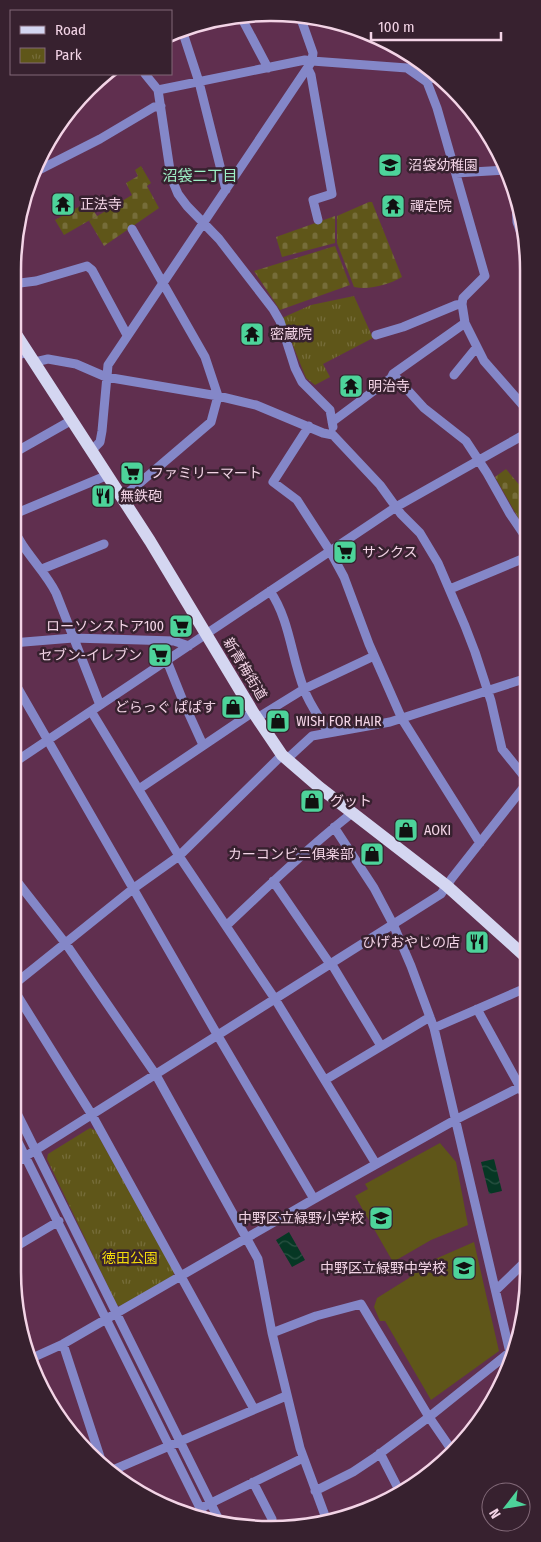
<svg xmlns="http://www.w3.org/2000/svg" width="541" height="1542" viewBox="0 0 541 1542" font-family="'Fira Sans Condensed','Noto Sans JP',sans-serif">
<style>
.cemetery{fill:url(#cemetery-stones)}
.park{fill:url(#park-tufts)}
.garden{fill:#5f5619}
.water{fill:url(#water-waves)}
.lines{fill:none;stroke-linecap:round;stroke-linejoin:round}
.minor{stroke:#8487c8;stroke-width:9}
.major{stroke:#d4d6f1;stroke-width:12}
.labels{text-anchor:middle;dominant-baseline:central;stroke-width:5;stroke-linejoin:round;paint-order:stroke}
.poi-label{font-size:14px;fill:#f3d4e6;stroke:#37212f;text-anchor:start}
.street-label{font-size:14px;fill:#f3d4e6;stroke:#37212f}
.park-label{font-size:14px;fill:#f4dc09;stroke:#37212f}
.neighbourhood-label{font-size:15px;fill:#9ef1c7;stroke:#37212f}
.rim{fill:none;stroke:#f3d4e6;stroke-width:2.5}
</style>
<defs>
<pattern id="cemetery-stones" width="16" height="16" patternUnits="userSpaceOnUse" patternTransform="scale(1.25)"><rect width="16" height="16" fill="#5f5619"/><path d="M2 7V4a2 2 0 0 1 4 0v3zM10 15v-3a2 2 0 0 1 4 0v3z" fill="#766d3a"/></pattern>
<pattern id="park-tufts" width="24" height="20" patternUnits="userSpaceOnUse" patternTransform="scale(1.25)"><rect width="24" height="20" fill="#5f5619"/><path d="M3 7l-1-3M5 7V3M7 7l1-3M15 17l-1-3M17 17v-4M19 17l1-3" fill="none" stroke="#766d3a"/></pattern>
<pattern id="water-waves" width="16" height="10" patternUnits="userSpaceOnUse" patternTransform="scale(1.25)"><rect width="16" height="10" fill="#063724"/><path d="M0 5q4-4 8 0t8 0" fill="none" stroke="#2b5344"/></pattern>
</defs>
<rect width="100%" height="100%" fill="#602f4f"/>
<!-- cemetery -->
<path class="cemetery" d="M141 166 151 183 147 186 159 208 104 246 89 221 132 195 126 183 138 176 135 170Z
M84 196 97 216 64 235 55 220 82 205 79 199Z
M369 202H372L402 277C388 285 370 290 354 287L337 243V216Z
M335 216V243L282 257 276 237Z
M335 246 350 285 280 310 254 271Z
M506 469 527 494V533L495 477Z"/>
<!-- park -->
<path class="park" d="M354 296 373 338 323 364 330 377 315 385 306 378 282 318 311 305Z
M90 1128 95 1130 174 1272 173 1276 120 1306 117 1305 47 1159 48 1154Z"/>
<!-- garden -->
<path class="garden" d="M440 1143 456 1162 468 1225 431 1240 393 1262 355 1196 368 1189 365 1184Z
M474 1242 499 1351 431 1400 385 1321H380L374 1307 377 1298 409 1278 417 1267Z"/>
<!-- water -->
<path class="water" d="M494 1159 502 1191 489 1194 481 1162Z
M289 1232 305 1260 292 1267 276 1240Z"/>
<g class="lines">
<!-- minor -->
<path class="minor" d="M240 15 268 68
M183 33 199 82 226 190
M308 69 311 75 332 194 313 200 318 220
M145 74 158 90 171 177 178 194 187 206 219 239 273 309 280 321 295 368 302 382 330 410 333 427
M427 82 434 75
M158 90 305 60 312 61 407 68 427 82 437 108 485 276 463 298 462 304 465 323 393 374 391 378 332 422
M37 171 100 139 154 107 161 106
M456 173 506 170
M516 203 517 222 526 247
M12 284 36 281 87 266 92 270 127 335
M465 323 484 361 527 410
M376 335 403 327 456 305 462 304
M12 356 29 352
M35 362 48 359 76 364 106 377 218 396 256 405 323 433 333 435 380 485 401 514 420 533 438 563 465 626 475 652 491 701 502 749 527 780
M393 374 424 408 466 441 487 473 510 514 527 539
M454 375 476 348
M309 426 273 482 297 500 330 551 344 577 369 644 402 719 480 843
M92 450 100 442 102 431 108 365 312 61 313 53 301 19
M12 454 72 420
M122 498 211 422 218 396 205 357 132 229
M12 515 108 475
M12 525C22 551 44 569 56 593L100 705
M42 569 104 544
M450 589 527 557
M270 591C290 620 291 656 304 689 309 704 320 718 328 732
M12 643 73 638 174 641 189 646
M167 661 183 701 203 745
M12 678 218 1036 314 1199
M91 711 179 856 275 999 376 1164
M257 718 304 689 374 656
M287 759 312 736 390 722 527 678
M12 764 396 507 527 433
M139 789 253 712
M334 827 374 888 393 924 411 966 434 1028 511 1357
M12 875 66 944 156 1075 258 1259 272 1333 300 1448 327 1521
M273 881 330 964
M226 926C267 887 308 848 352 813
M331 963 381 1046
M12 986 134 888 179 856 282 755
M12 987 92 1115 254 1409
M477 1009 525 1096 528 1098
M434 1028 528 987
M325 1080 430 1017
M12 1103 220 1522
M12 1130 205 1518
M12 1165 441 894 452 878 527 783
M12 1249 59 1221
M496 1290 528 1259
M272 1333 316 1316 361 1304 429 1417 451 1449
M63 1344 101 1460
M30 1359 63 1344 314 1199 455 1120 528 1083
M380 1453 400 1492
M113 1470 286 1396
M253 1482 272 1519
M315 1491 353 1472 374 1458 429 1417 510 1352
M205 1506 303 1458"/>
<!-- major -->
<path class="major" d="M12 328 150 541 253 712 282 755 319 787 447 886 528 959"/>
</g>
<!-- icons -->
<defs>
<g id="school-square" transform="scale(1.25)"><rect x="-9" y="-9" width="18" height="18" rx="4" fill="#4dd39a" stroke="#37212f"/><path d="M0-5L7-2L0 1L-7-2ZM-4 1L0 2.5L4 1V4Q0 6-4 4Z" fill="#111"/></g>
<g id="temple-square" transform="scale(1.25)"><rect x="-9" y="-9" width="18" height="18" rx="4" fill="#4dd39a" stroke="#37212f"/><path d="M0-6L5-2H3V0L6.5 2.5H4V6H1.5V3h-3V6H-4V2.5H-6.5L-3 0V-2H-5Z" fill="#111"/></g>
<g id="supermarket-square" transform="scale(1.25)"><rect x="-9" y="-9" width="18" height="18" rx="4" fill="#4dd39a" stroke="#37212f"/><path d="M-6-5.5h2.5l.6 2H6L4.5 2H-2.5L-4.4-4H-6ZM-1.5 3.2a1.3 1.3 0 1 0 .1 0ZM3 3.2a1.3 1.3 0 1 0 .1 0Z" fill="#111"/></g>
<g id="restaurant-square" transform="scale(1.25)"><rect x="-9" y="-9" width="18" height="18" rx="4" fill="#4dd39a" stroke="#37212f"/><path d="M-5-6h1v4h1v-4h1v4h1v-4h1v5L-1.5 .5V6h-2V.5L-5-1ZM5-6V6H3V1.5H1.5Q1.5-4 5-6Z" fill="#111"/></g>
<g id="shop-square" transform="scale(1.25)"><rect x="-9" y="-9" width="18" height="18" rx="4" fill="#4dd39a" stroke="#37212f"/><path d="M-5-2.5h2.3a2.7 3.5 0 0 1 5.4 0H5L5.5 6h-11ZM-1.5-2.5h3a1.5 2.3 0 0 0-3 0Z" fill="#111"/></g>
</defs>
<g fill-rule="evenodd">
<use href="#school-square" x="390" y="165"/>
<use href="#temple-square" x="63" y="204"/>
<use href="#temple-square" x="393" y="206"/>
<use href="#temple-square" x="252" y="334"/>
<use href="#temple-square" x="351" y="386"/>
<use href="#supermarket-square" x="132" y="473"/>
<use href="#restaurant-square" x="103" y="496"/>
<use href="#supermarket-square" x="345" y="552"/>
<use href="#supermarket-square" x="181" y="626"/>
<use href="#supermarket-square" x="160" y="655"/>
<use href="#shop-square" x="233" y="707"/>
<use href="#shop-square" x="278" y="721"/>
<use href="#shop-square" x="312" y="801"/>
<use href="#shop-square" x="406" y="830"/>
<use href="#shop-square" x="372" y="854"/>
<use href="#restaurant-square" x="477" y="942"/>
<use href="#school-square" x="381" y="1218"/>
<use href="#school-square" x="464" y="1268"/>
</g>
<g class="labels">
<!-- poi labels -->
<g class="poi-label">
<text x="408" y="165">沼袋幼稚園</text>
<text x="80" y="204">正法寺</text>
<text x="410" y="206">禪定院</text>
<text x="270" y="334">密蔵院</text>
<text x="368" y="386">明治寺</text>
<text x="150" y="473">ファミリーマート</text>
<text x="120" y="496">無鉄砲</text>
<text x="362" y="552">サンクス</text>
<text x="164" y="626" text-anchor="end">ローソンストア100</text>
<text x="142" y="655" text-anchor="end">セブン-イレブン</text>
<text x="216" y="707" text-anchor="end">どらっぐ ぱぱす</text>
<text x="296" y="721">WISH FOR HAIR</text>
<text x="330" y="801">グット</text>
<text x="424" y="830">AOKI</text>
<text x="354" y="854" text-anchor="end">カーコンビニ俱楽部</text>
<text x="460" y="942" text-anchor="end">ひげおやじの店</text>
<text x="364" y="1218" text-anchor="end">中野区立緑野小学校</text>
<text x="446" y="1268" text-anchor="end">中野区立緑野中学校</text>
</g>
<!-- street labels -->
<g class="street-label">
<text transform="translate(245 669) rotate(59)">新青梅街道</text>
</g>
<!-- park labels -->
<g class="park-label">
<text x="130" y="1258">徳田公園</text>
</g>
<!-- neighbourhood labels -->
<g class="neighbourhood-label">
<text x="200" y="176">沼袋二丁目</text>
</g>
</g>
<!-- crop -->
<path d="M0 0H541V1542H0ZM270 21H271A249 249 0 0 1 520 270V1272A249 249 0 0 1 271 1521H270A249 249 0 0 1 21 1272V270A249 249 0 0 1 270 21Z" fill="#37212f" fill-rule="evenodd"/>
<path class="rim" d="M270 21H271A249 249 0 0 1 520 270V1272A249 249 0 0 1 271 1521H270A249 249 0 0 1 21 1272V270A249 249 0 0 1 270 21Z"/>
<!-- legend -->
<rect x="10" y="10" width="162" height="65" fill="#37212f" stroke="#826978"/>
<rect x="20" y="26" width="25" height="8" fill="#d4d6f1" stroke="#826978"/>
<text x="55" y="35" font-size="15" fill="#f3d4e6">Road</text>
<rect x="20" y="48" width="25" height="15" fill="url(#park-tufts)" stroke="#826978"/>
<text x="55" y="60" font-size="15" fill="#f3d4e6">Park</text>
<!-- north arrow -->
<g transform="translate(506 1507) rotate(239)"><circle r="24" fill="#37212f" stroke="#826978"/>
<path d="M0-4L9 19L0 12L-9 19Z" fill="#4dd39a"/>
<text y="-8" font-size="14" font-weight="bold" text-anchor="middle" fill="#f3d4e6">N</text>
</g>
<!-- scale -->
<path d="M371 32v8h130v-8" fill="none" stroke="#f3d4e6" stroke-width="2.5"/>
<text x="378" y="32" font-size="15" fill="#f3d4e6" stroke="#37212f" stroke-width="4" paint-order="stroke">100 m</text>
</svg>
